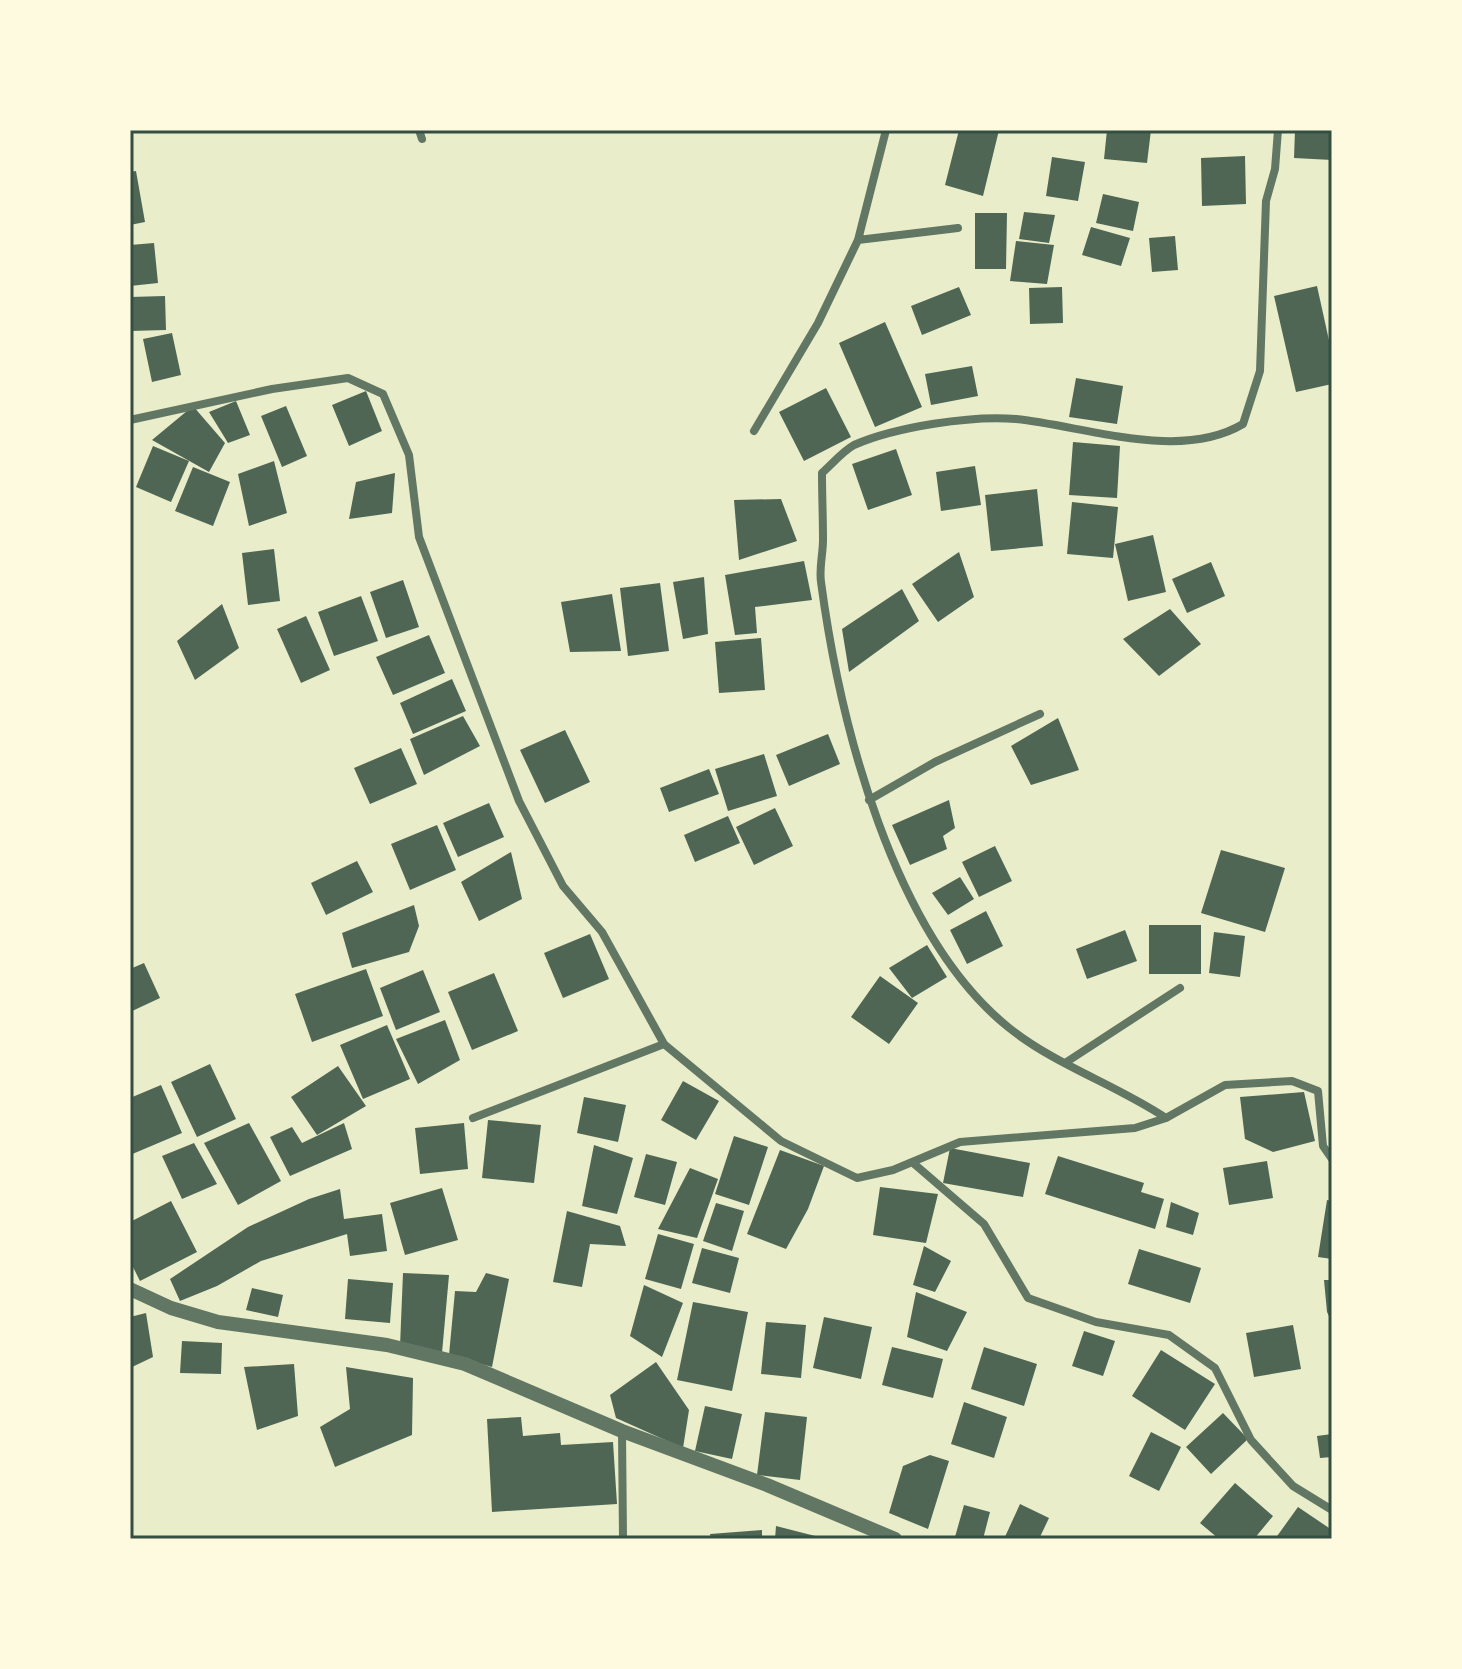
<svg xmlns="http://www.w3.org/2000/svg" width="1462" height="1669" viewBox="0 0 1462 1669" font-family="'PT Sans',sans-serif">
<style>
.building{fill:#4f6655}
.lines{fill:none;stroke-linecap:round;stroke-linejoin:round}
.minor{stroke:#617663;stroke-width:8}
.tertiary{stroke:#617663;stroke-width:14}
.neatline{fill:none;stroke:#344e41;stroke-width:3}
</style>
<rect width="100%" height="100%" fill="#e9edc9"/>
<!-- building -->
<path class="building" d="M959 130H999L983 196 945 185Z
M1107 130H1151L1147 163 1104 159Z
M1295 130H1332V160L1294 158Z
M1245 156 1246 204 1202 206 1201 158Z
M1052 157 1085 162 1078 201 1046 196Z
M136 171 145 222 130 225V172Z
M1103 194 1139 202 1133 231 1096 223Z
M1024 212 1055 215 1049 243 1019 239Z
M975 213H1007L1006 269H975Z
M1091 227 1130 238 1121 266 1082 255Z
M1175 236 1178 270 1152 272 1149 238Z
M1016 241 1054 245 1047 284 1010 281Z
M154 243 158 283 130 286V245Z
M1317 286 1332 354V384L1296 392 1274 296Z
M959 287 971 315 922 335 911 306Z
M1062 287 1063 323 1030 324 1029 288Z
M165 296 166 330 130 331V297Z
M885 322 922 407 875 427 839 343Z
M172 333 181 375 152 382 143 339Z
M972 366 978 396 931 405 925 374Z
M1076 378 1123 386 1117 424 1069 417Z
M826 388 851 437 804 461 779 412Z
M366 391 382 431 349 446 332 405Z
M236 401 250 435 228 443 209 412Z
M193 406 225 443 209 472 152 440Z
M286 406 307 456 282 467 261 416Z
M1073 442 1120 446 1117 498 1069 495Z
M153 446 189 461 171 502 136 487Z
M896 449 912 495 868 510 852 464Z
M274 461 287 513 249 526 238 474Z
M975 466 981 505 941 511 936 472Z
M193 467 230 482 213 526 175 511Z
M395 473 392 513 349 519 356 482Z
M1037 489 1043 546 991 551 985 495Z
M781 499 797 541 739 560 734 500Z
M1072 502 1118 507 1113 558 1067 554Z
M1153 535 1166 592 1128 601 1115 544Z
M274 549 280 601 248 605 242 553Z
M959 552 974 597 938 622 912 584Z
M804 561 812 600 755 607 757 633 735 635 725 575Z
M1211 562 1225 596 1187 613 1172 579Z
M704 577 708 634 683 639 673 582Z
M403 580 419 627 386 638 370 592Z
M660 583 669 651 628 656 620 588Z
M902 589 919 621 849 672 842 629Z
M612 594 621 651 570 652 561 602Z
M361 596 378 641 334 656 318 612Z
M222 604 239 648 195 680 177 641Z
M1170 609 1201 644 1159 676 1123 639Z
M306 616 330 670 301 683 277 629Z
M429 635 445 673 393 695 376 657Z
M761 638 765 690 719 693 715 642Z
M452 679 466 711 413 734 400 703Z
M463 716 480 746 424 775 410 739Z
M1058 718 1079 770 1031 785 1011 746Z
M565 730 590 782 545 803 520 750Z
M828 734 840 764 789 786 776 755Z
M401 748 417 784 370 804 354 768Z
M764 754 777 796 728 811 715 769Z
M709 769 719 794 669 812 660 788Z
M949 800 955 828 943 836 947 849 910 865 892 825Z
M489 803 504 837 458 857 443 823Z
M775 808 793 846 754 865 736 827Z
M728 816 740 843 695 862 684 835Z
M437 825 456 870 410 890 391 844Z
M995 846 1012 881 979 897 962 862Z
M1221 850 1285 868 1265 932 1201 913Z
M511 852 522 899 479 921 461 882Z
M357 861 373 892 326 915 311 883Z
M960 877 974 899 948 915 932 893Z
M414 905 419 926 409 952 352 968 342 933Z
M986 911 1003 946 967 964 950 930Z
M1149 925H1201V974H1149Z
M1125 930 1137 961 1087 979 1076 949Z
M1214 932 1245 936 1240 977 1209 973Z
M590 934 609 979 563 998 544 953Z
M927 945 947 977 912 998 889 968Z
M144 963 160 998 130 1012V969Z
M366 969 383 1016 312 1042 295 994Z
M423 970 440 1012 396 1030 380 988Z
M494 973 518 1031 472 1050 448 992Z
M880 976 918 1003 889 1044 851 1017Z
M445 1020 460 1060 418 1084 396 1039Z
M387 1025 410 1079 363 1099 340 1045Z
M210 1064 236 1119 197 1137 171 1082Z
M338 1066 366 1106 317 1135 291 1097Z
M683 1081 719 1101 696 1140 661 1120Z
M161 1085 182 1133 130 1155V1098Z
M1304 1092 1315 1141 1273 1152 1245 1139 1240 1097Z
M584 1097 626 1105 618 1142 577 1133Z
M488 1120 541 1125 534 1183 482 1178Z
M249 1123 281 1181 238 1205 204 1143Z
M344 1123 352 1149 290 1176 270 1137 292 1127 302 1143Z
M464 1123 468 1169 420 1174 415 1128Z
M734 1136 768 1147 749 1205 715 1194Z
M194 1143 217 1184 182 1199 162 1156Z
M594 1145 633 1158 617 1214 582 1206Z
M950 1148 1030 1163 1023 1197 943 1183Z
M780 1150 824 1166 808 1209 786 1249 747 1234Z
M646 1154 677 1162 665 1205 634 1197Z
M1058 1156 1144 1183 1141 1192 1164 1199 1155 1229 1045 1194Z
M1267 1161 1273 1198 1229 1205 1223 1168Z
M690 1168 718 1179 697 1238 658 1229Z
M880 1187 938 1194 926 1243 873 1235Z
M442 1188 458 1240 405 1255 390 1203Z
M340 1189 344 1219 382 1214 387 1251 350 1256 347 1234 261 1261 217 1286 180 1301 170 1279 248 1227 309 1199Z
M1327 1200 1332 1201V1259L1318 1257Z
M171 1201 197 1252 140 1281 130 1261V1222Z
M1171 1202 1199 1213 1193 1235 1166 1227Z
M716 1203 744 1211 732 1251 703 1241Z
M567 1211 620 1226 626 1246 590 1244 582 1287 553 1282Z
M658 1234 694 1244 681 1289 645 1279Z
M924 1246 951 1261 935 1292 913 1285Z
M702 1248 739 1258 730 1293 692 1283Z
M1139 1249 1201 1268 1190 1303 1128 1284Z
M403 1273 449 1275 442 1353 400 1346Z
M486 1273 509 1279 492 1367 449 1355 455 1291 476 1292Z
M348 1279 393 1283 390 1323 345 1319Z
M1324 1280H1332V1322L1327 1312Z
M644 1285 683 1303 662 1357 630 1336Z
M252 1288 283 1295 278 1317 246 1310Z
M916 1292 967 1312 947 1351 907 1337Z
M693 1302 748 1312 732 1391 677 1380Z
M146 1313 153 1357 130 1368V1317Z
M824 1317 872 1327 861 1379 813 1368Z
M766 1322 806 1325 801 1378 761 1374Z
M1293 1325 1301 1369 1254 1377 1246 1333Z
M1084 1331 1115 1341 1103 1376 1072 1366Z
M182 1341 222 1343 221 1374 180 1373Z
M892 1347 943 1359 933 1398 882 1385Z
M984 1347 1037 1364 1024 1406 971 1389Z
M1161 1350 1215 1384 1185 1430 1132 1396Z
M656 1362 689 1410 683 1448 616 1418 610 1395Z
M294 1364 298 1416 257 1430 244 1367Z
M346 1367 413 1378 412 1435 335 1467 320 1427 350 1409Z
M964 1402 1007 1417 994 1458 951 1444Z
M705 1406 742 1414 732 1459 695 1451Z
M765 1412 807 1417 800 1480 757 1475Z
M1223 1413 1248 1439 1211 1474 1186 1447Z
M521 1417 523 1436 560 1433 561 1445 613 1442 617 1504 492 1512 487 1419Z
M1151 1432 1181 1447 1159 1491 1129 1476Z
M1332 1434V1457L1320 1458 1317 1436Z
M930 1455 949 1461 928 1529 889 1513 903 1466Z
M1235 1483 1273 1516 1254 1539H1219L1200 1523Z
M1020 1504 1049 1518 1039 1539H1004Z
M964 1505 990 1512 983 1539 955 1537Z
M1298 1507 1332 1530V1539H1275Z
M776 1526 823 1538 822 1539H775Z
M762 1530V1539H711L710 1534Z"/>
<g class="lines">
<!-- minor -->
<path class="minor" d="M419 130 422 139
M1278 130 1275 169 1266 201 1260 371 1243 424C1179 462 1085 426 1016 419 972 415 895 427 854 445 843 451 832 464 822 473 822 495 823 518 823 540 823 554 819 568 821 582 840 724 893 934 1008 1027 1055 1065 1115 1084 1166 1118L1225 1085 1292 1081 1318 1091 1323 1146 1332 1159
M858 240 958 228
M130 420 272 389 348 378 383 394 409 455 419 537 519 801 563 886 602 932 664 1044 781 1141 857 1178 893 1170 960 1142 1135 1128 1166 1118
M754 431 818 323 858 240 886 130
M869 800 935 762 1040 714
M1065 1063 1180 988
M473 1118 664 1044
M912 1162 984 1224 1028 1298 1096 1322 1169 1335 1215 1368 1251 1440 1293 1486 1332 1510
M622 1431 623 1539"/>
<!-- tertiary -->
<path class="tertiary" d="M130 1289 171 1308 218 1322 387 1345 465 1364 622 1431 767 1485 895 1539"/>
</g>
<!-- border -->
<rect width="1462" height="1669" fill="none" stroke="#fefae0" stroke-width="264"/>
<rect x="132" y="132" width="1198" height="1405" class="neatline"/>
</svg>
